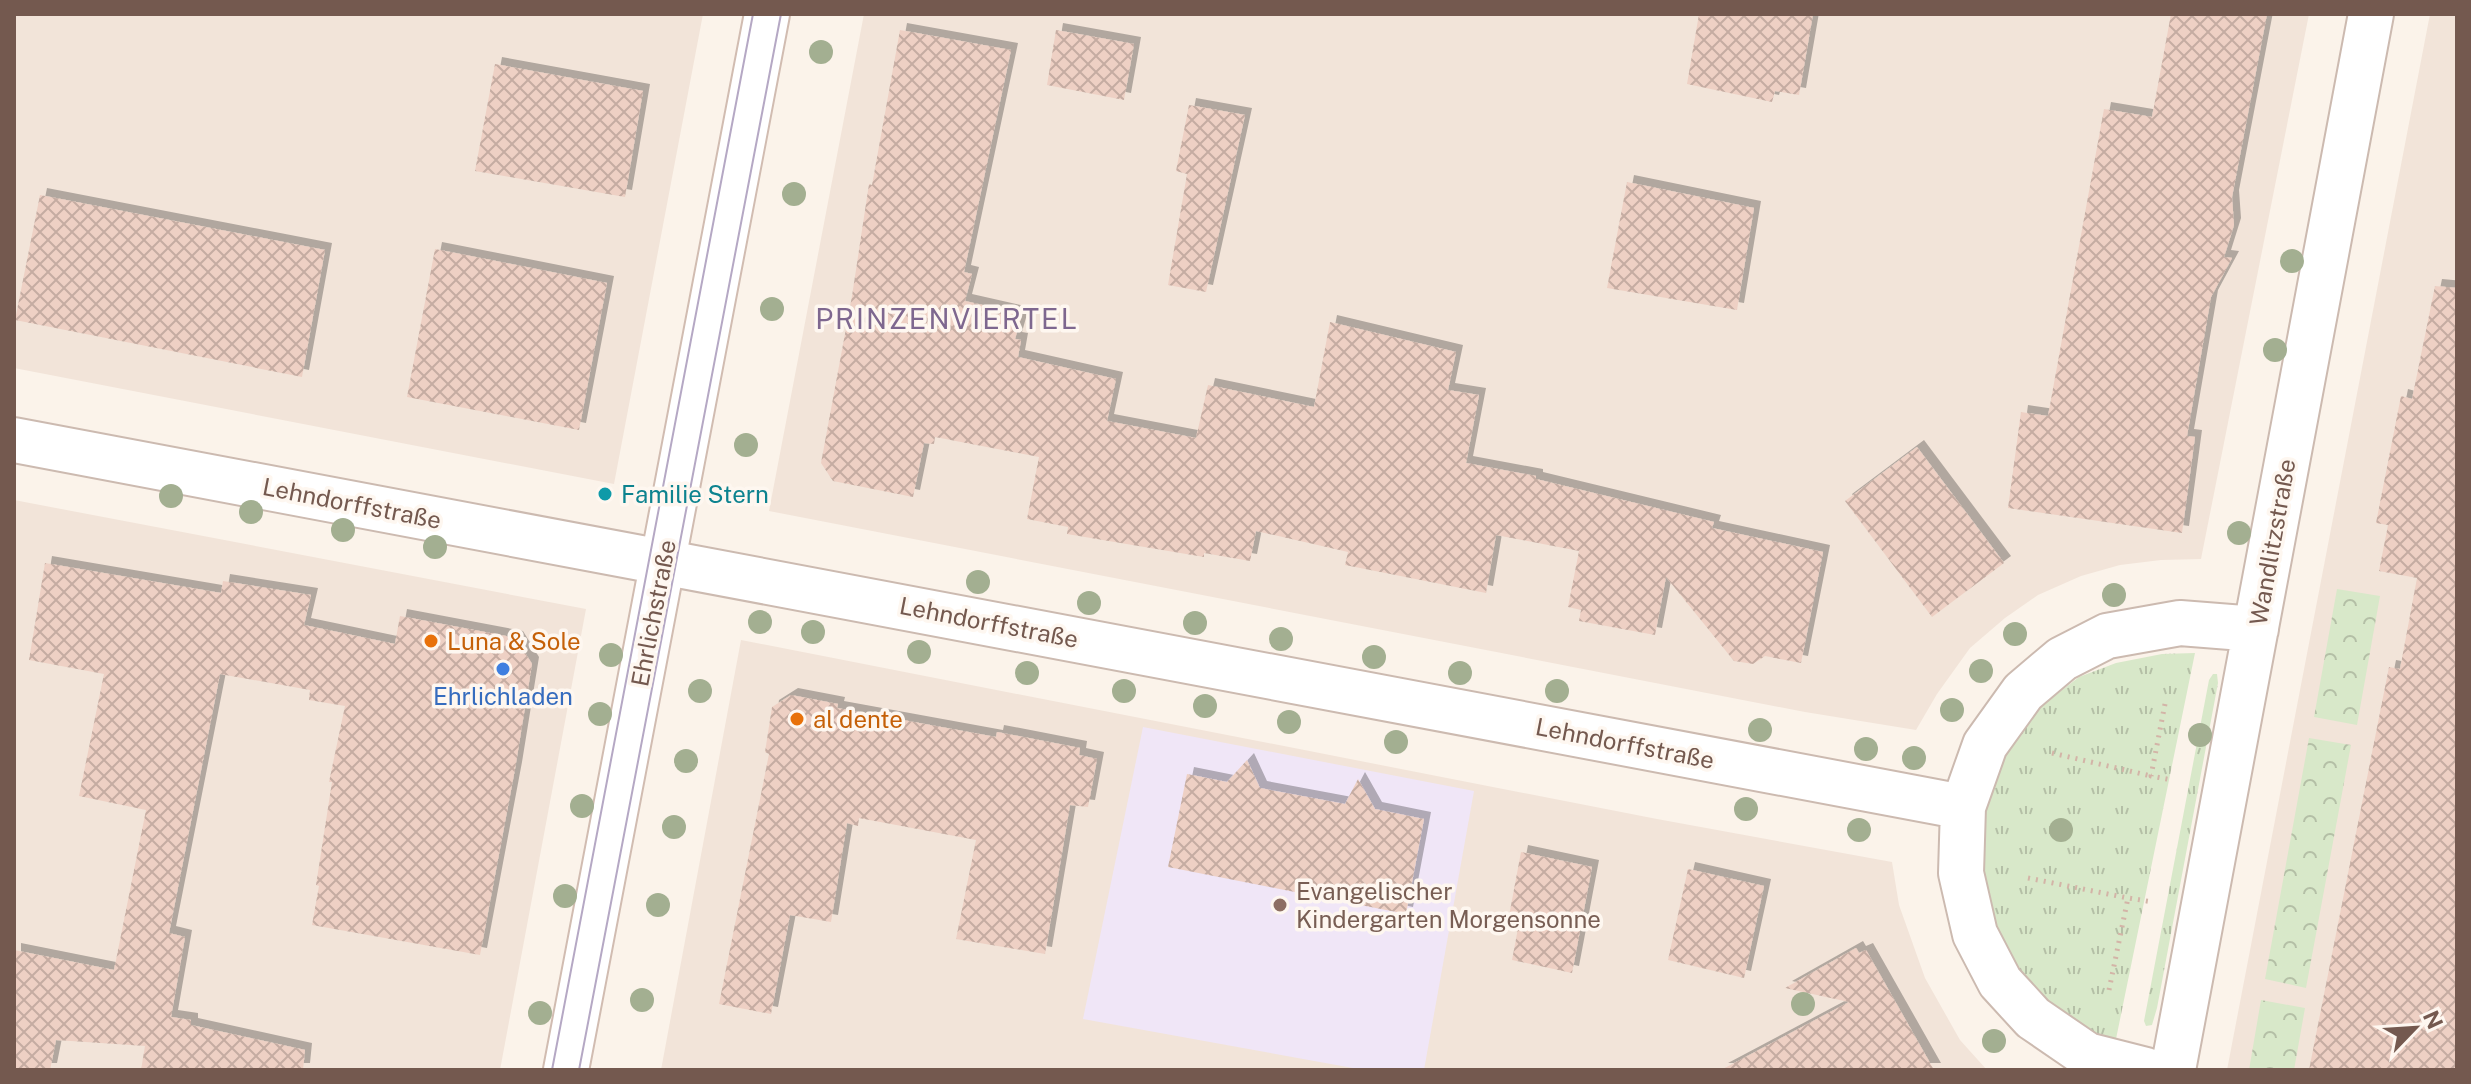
<svg xmlns="http://www.w3.org/2000/svg" width="2471" height="1084" viewBox="0 0 2471 1084" font-family="'Public Sans',sans-serif">
<style>
.residential{fill:#f2e4d9}
.education{fill:#f0e6f7}
.grass{fill:url(#grass-tufts)}
.park{fill:url(#park-crowns)}
.building{fill:url(#building-cross-hatch);filter:url(#shadow)}
.lines{fill:none;stroke-linecap:round;stroke-linejoin:round}
.street-casing{stroke:#ccbab0;stroke-width:48}
.secondary-casing{stroke:#d1bcb1;stroke-width:48}
.path{stroke:#d3b4a7;stroke-width:5;stroke-dasharray:2 6;stroke-linecap:butt}
.street{stroke:#fff;stroke-width:44}
.secondary{stroke:#fff;stroke-width:44}
.tram{stroke:#b5a8c4;stroke-width:2}
.tree{fill:#a3af91}
.culture-dot{fill:#0f9aa8;stroke:#fef7f0;stroke-width:3}
.food-dot{fill:#e8710a;stroke:#fef7f0;stroke-width:3}
.shop-dot{fill:#3f7fe0;stroke:#fef7f0;stroke-width:3}
.education-dot{fill:#8d6e63;stroke:#fef7f0;stroke-width:3}
.labels{text-anchor:middle;dominant-baseline:central;stroke-width:7;stroke-linejoin:round;paint-order:stroke}
.culture-label{font-size:24px;fill:#0d838f;stroke:#fef7f0;text-anchor:start}
.street-label{font-size:24px;fill:#74594f;stroke:#fef7f0}
.food-label{font-size:24px;fill:#c56008;stroke:#fef7f0;text-anchor:start}
.shop-label{font-size:24px;fill:#366cbe;stroke:#fef7f0}
.education-label{font-size:24px;fill:#785e54;stroke:#fef7f0;text-anchor:start}
.quarter-label{font-size:28px;letter-spacing:2px;fill:#7e678f;stroke:#fef7f0}
</style>
<defs>
<pattern id="grass-tufts" width="24" height="20" patternUnits="userSpaceOnUse" patternTransform="scale(2)"><rect width="24" height="20" fill="#d8e8c9"/><path d="M3 7l-1-3M5 7V3M7 7l1-3M15 17l-1-3M17 17v-4M19 17l1-3" fill="none" stroke="#b4bfa6"/></pattern>
<pattern id="park-crowns" width="20" height="18" patternUnits="userSpaceOnUse" patternTransform="scale(2)"><rect width="20" height="18" fill="#d8e8c9"/><path d="M2 6a3 3 0 1 1 6 0M12 15a3 3 0 1 1 6 0" fill="none" stroke="#b4bfa6"/></pattern>
<pattern id="building-cross-hatch" width="8" height="8" patternUnits="userSpaceOnUse" patternTransform="scale(2)"><rect width="8" height="8" fill="#eed0c4"/><path d="M0 0l8 8M0 8l8-8" fill="none" stroke="#c5aca2"/></pattern>
<filter id="shadow"><feDropShadow dx="7" dy="-7" stdDeviation="0" flood-color="#0004"/></filter>
</defs>
<rect width="100%" height="100%" fill="#fbf3ea"/>
<!-- residential -->
<path class="residential" d="M14 14H703L614 484 14 368Z
M864 14H2309L2201 559 2161 560 2120 565 2081 576 2038 595 2005 618 1970 648 1937 694 1916 730 1805 712 769 511Z
M2430 14H2457V1070H2227Z
M14 500 586 609 500 1070H14Z
M741 640 1657 819 1892 862 1899 905 1925 978 1960 1040 1987 1070H661Z"/>
<!-- education -->
<path class="education" d="M1143 727 1474 791 1424 1070H1364L1083 1019Z"/>
<!-- grass -->
<path class="grass" d="M2195 653 2116 1039 2089 1032 2028 987 2000 941 1985 904 1978 843 1982 814 1998 770 2018 730 2044 704 2079 677 2116 663 2162 654Z
M2213 674H2217L2218 683 2157 1008 2152 1025 2146 1026 2144 1021 2209 680Z"/>
<!-- park -->
<path class="park" d="M2337 589 2380 596 2357 725 2314 717Z
M2309 738 2351 745 2306 988 2265 979Z
M2261 1000 2305 1008 2294 1070H2249Z"/>
<!-- building -->
<path class="building" d="M1699 14H1813L1799 95 1775 91 1772 102 1687 84Z
M2171 14H2267L2232 197 2234 225 2224 257 2232 258 2211 297 2187 436 2195 437 2182 533 2008 508 2021 412 2048 416 2104 109 2152 117Z
M900 30 1011 50 964 272 972 274 965 301 1022 314 1015 339 1021 340 1018 357 1116 379 1107 421 1196 438 1208 385 1314 407 1330 322 1456 352 1448 390 1479 395 1466 463 1536 476V479L1714 522 1712 528 1823 552 1801 663 1765 656 1753 664 1734 661 1666 577 1655 635 1579 621 1581 610 1568 607 1579 551 1496 535 1486 593 1345 565 1348 552 1256 531 1250 561 1204 553V557L1067 534 1068 527 1027 519 1039 457 935 437 934 444 924 443 913 497 833 481 821 463 852 296 869 184 872 185Z
M1056 30 1134 44 1124 100 1047 85Z
M495 64 643 91 625 197 475 171Z
M1189 105 1245 115 1206 292 1168 285 1187 174 1176 171Z
M1627 182 1754 208 1737 310 1607 288Z
M40 195 325 250 302 377 15 320Z
M435 249 607 283 579 430 407 397Z
M2435 286 2457 288V1070H2309L2389 667 2400 669 2417 578 2379 571 2388 525 2376 523 2401 396 2412 399Z
M1917 447 2004 563 1932 617 1845 501Z
M45 563 221 593 223 581 311 595 304 625 395 644 400 616 516 638 532 664 515 769 480 955 312 925 319 886 316 885 332 782H329L345 706 309 700 310 690 220 674 169 933 185 937 171 1017 191 1020V1025L305 1050 303 1070H141L145 1046 56 1040 50 1070H14V950L114 970 146 810 79 796 104 674 29 660Z
M791 695 838 704 837 708 996 737 997 732 1080 748 1079 755 1097 759 1088 807 1070 805 1045 954 956 939 976 840 859 818 858 826 847 823 831 922 790 915 771 1014 719 1004 769 754 765 752 772 707Z
M1247 760 1260 788 1345 804 1358 779 1375 809 1424 819 1406 914 1168 867 1187 774 1227 782Z
M1521 852 1592 867 1572 973 1512 960 1520 918 1509 916Z
M1688 869 1764 886 1744 978 1668 960Z
M1856 948 1859 953 1866 950 1934 1070H1721L1849 1002 1785 988Z"/>
<g class="lines">
<!-- street casing -->
<g class="street-casing">
<path id="street" d="M14 440 1963 807
M2146 1070 2087 1055 2033 1018 2000 982 1975 934 1961 873 1963 807 1985 745 2023 692 2062 659 2107 636 2180 623 2256 629
M2173 1070 2371 14"/>
</g>
<!-- secondary casing -->
<g class="secondary-casing">
<path id="secondary" d="M566 1070 767 14"/>
</g>
<!-- path -->
<path class="path" d="M2165 704 2151 776 2172 780
M2052 753 2151 776
M2028 878 2128 898
M2109 990 2128 898 2153 902"/>
<!-- street -->
<use href="#street" class="street"/>
<!-- secondary -->
<use href="#secondary" class="secondary"/>
<!-- tram -->
<path class="tram" d="M552 1070 753 14
M579 1070 781 14"/>
</g>
<!-- trees -->
<g class="tree">
<circle cx="821" cy="52" r="12"/>
<circle cx="794" cy="194" r="12"/>
<circle cx="2292" cy="261" r="12"/>
<circle cx="772" cy="309" r="12"/>
<circle cx="2275" cy="350" r="12"/>
<circle cx="746" cy="445" r="12"/>
<circle cx="171" cy="496" r="12"/>
<circle cx="251" cy="512" r="12"/>
<circle cx="343" cy="530" r="12"/>
<circle cx="2239" cy="533" r="12"/>
<circle cx="435" cy="547" r="12"/>
<circle cx="978" cy="582" r="12"/>
<circle cx="2114" cy="595" r="12"/>
<circle cx="1089" cy="603" r="12"/>
<circle cx="760" cy="622" r="12"/>
<circle cx="1195" cy="623" r="12"/>
<circle cx="813" cy="632" r="12"/>
<circle cx="2015" cy="634" r="12"/>
<circle cx="1281" cy="639" r="12"/>
<circle cx="919" cy="652" r="12"/>
<circle cx="611" cy="655" r="12"/>
<circle cx="1374" cy="657" r="12"/>
<circle cx="1981" cy="671" r="12"/>
<circle cx="1027" cy="673" r="12"/>
<circle cx="1460" cy="673" r="12"/>
<circle cx="700" cy="691" r="12"/>
<circle cx="1124" cy="691" r="12"/>
<circle cx="1557" cy="691" r="12"/>
<circle cx="1205" cy="706" r="12"/>
<circle cx="1952" cy="710" r="12"/>
<circle cx="600" cy="714" r="12"/>
<circle cx="1289" cy="722" r="12"/>
<circle cx="1760" cy="730" r="12"/>
<circle cx="2200" cy="735" r="12"/>
<circle cx="1396" cy="742" r="12"/>
<circle cx="1866" cy="749" r="12"/>
<circle cx="1914" cy="758" r="12"/>
<circle cx="686" cy="761" r="12"/>
<circle cx="582" cy="806" r="12"/>
<circle cx="1746" cy="809" r="12"/>
<circle cx="674" cy="827" r="12"/>
<circle cx="1859" cy="830" r="12"/>
<circle cx="2061" cy="830" r="12"/>
<circle cx="565" cy="896" r="12"/>
<circle cx="658" cy="905" r="12"/>
<circle cx="642" cy="1000" r="12"/>
<circle cx="1803" cy="1004" r="12"/>
<circle cx="540" cy="1013" r="12"/>
<circle cx="1994" cy="1041" r="12"/>
</g>
<!-- markers -->
<circle class="culture-dot" cx="605" cy="494" r="8"/>
<g class="food-dot">
<circle cx="431" cy="641" r="8"/>
<circle cx="797" cy="719" r="8"/>
</g>
<circle class="shop-dot" cx="503" cy="669" r="8"/>
<circle class="education-dot" cx="1280" cy="905" r="8"/>
<g class="labels">
<!-- culture labels -->
<g class="culture-label">
<text x="621" y="494">Familie Stern</text>
</g>
<!-- street labels -->
<g class="street-label">
<text transform="translate(352 503) rotate(11)">Lehndorffstraße</text>
<text transform="translate(2272 542) rotate(-80)">Wandlitzstraße</text>
<text transform="translate(653 613) rotate(-79)">Ehrlichstraße</text>
<text transform="translate(989 622) rotate(11)">Lehndorffstraße</text>
<text transform="translate(1625 743) rotate(11)">Lehndorffstraße</text>
</g>
<!-- food labels -->
<g class="food-label">
<text x="447" y="641">Luna &amp; Sole</text>
<text x="813" y="719">al dente</text>
</g>
<!-- shop labels -->
<g class="shop-label">
<text x="503" y="696">Ehrlichladen</text>
</g>
<!-- education labels -->
<g class="education-label">
<text x="1296" y="891">Evangelischer<tspan x="1296" dy="28">Kindergarten Morgensonne</tspan></text>
</g>
<!-- quarter labels -->
<g class="quarter-label">
<text x="947" y="318">PRINZENVIERTEL</text>
</g>
</g>
<!-- border -->
<rect width="2471" height="1084" fill="none" stroke="#74594f" stroke-width="32"/>
<!-- north arrow -->
<g transform="translate(2415 1028) rotate(65)" stroke="#fef7f0" stroke-width="6" paint-order="stroke">
<path d="M0-6L14 30L0 20L-14 30Z" fill="#74594f"/>
<text y="-12" font-size="22" font-weight="bold" text-anchor="middle" fill="#74594f">N</text>
</g>
</svg>
